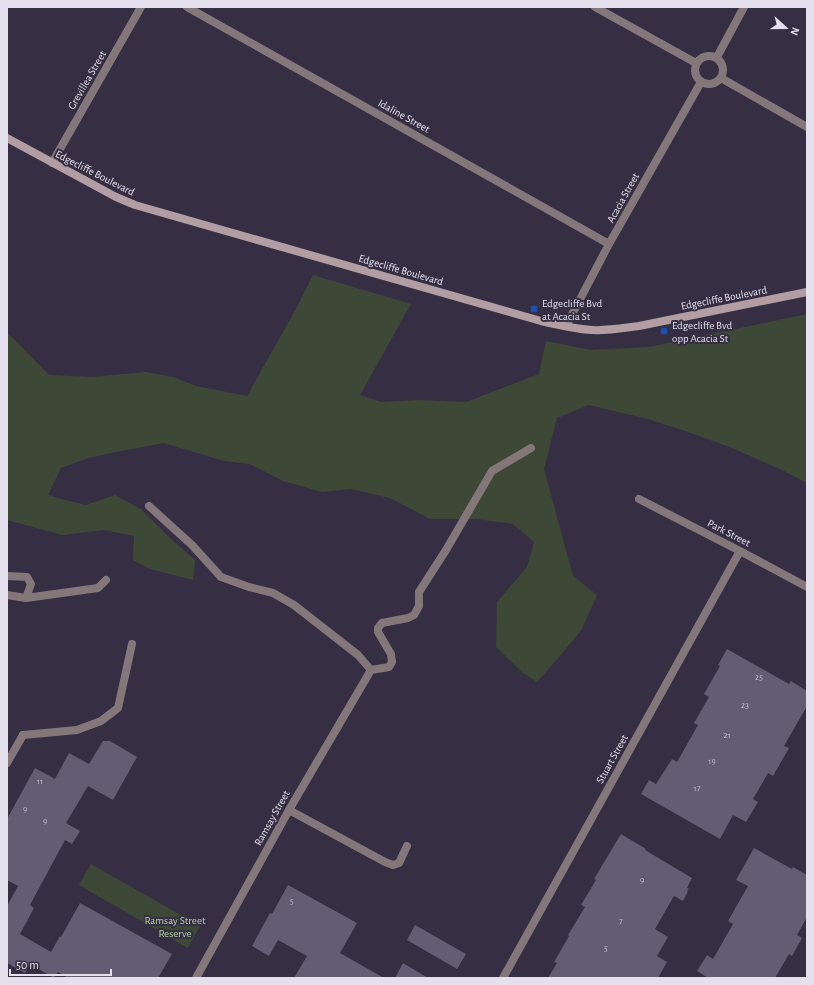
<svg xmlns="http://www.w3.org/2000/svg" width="814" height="985" viewBox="0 0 814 985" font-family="'Alegreya Sans',sans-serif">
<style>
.green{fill:#3d4936}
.building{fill:#635c72}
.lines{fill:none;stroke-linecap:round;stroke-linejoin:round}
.lane{stroke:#84777a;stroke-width:8}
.street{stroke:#84777a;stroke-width:8}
.secondary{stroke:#b29ea2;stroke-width:8}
.transit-dot{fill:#1a4fb4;stroke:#362f43;stroke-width:1.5}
.labels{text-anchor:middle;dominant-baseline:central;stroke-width:4;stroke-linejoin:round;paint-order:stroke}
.number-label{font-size:9px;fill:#c4bfce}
.street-label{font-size:11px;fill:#e4e0ed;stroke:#362f43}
.poi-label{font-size:11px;fill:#e4e0ed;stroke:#362f43;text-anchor:start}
.park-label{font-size:11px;fill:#b4d6a1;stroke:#362f43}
</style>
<rect width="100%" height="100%" fill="#362f43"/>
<!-- green -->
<path class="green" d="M313 275 411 304 360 395 381 402 418 400 466 402 539 374 546 341 591 350 649 347 807 314V483L780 469 732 448 691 433 648 419 589 405 557 418 544 469 573 576 597 595 582 629 560 656 537 682 523 673 496 647 497 602 527 567 534 542 513 524 477 519H430L390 498 351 489 322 492 283 481 250 464 224 461 164 443 126 450 88 458 61 468 48 495 65 500 86 505 115 495 142 510 170 538 195 560 193 580 150 569 133 560 134 536 104 530 62 535 7 520V332L49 375 92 377 146 372 173 377 196 386 247 396 297 307Z
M91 864 200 926 188 948 79 885Z"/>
<!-- building -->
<path class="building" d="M727 649 789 684 791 681 807 691V706L784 746 789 748 773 776 768 773 753 799 758 802 746 822 733 815 720 839 641 794 649 780 656 784 672 759 677 762 698 725 694 723 709 697 704 694 720 666 718 665Z
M103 741H110L137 757 113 800 88 786 66 823 80 831 72 844 65 840 30 905 34 908 20 934 51 952 60 936 61 937 80 903 172 954 158 978H68L58 972 54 978 30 964 25 973 7 963V906L18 886 7 880V819L35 768 55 779 69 753 89 764Z
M621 834 646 849 645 850 692 878 687 888 689 889 687 890 688 891 683 901 674 896 655 929 668 937 657 956 667 962 658 978H548L557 963 554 962 569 936 568 935 585 907 581 905 596 880 594 879Z
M754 848 792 869 793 867 807 875V917L797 935 802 938 792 956 789 954 775 978H708L697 971 707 955 713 959 733 924 728 921 748 886 736 880Z
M288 885 357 923 340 953 384 978H294L307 956 278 940 269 956 252 946 270 913 272 914Z
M415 925 466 954 457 969 407 940Z
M403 963 428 978H395Z"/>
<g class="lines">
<!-- lane -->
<path class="lane" d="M149 506 192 545 221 577 249 587 273 593 294 605 358 655 371 670 389 667 392 662 391 654 378 632V628L382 623 408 618 414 615 419 606V592L446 550 492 471 531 448
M7 576 27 577 31 584 26 598
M7 595 26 598 98 588 106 580
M23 735 77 730 101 721 118 708 132 644
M289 810 385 862 393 865 399 863 407 846"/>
<!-- street -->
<path class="street" d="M187 7 609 244
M595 7 696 63
M695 70a14 14 0 1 1 28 0a14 14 0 1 1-28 0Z
M717 57 744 7
M721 78 807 127
M52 163 141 7
M566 326 609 244 701 82
M639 499 740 551 807 587
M7 763 23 735
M196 978 289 810 371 670
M503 978 740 551"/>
<!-- secondary -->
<path class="secondary" d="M7 138 116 197 135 205 541 321C558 325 575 329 592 330 607 331 623 328 639 326L807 292"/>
</g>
<!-- markers -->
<g class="transit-dot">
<rect x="530" y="305" width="8" height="8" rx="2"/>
<rect x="660" y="327" width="8" height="8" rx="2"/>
</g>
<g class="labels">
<!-- number labels -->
<g class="number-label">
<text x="759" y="677">25</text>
<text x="745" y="705">23</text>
<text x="727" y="735">21</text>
<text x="712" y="761">19</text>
<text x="40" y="781">11</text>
<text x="697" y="788">17</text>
<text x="25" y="809">9</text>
<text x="45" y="821">9</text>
<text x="642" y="880">9</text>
<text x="292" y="901">5</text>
<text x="621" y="921">7</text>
<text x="606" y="948">5</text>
</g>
<!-- street labels -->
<g class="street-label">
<text transform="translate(87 80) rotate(-60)">Grevillea Street</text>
<text transform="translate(404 116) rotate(29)">Idaline Street</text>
<text transform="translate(95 173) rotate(27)">Edgecliffe Boulevard</text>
<text transform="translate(623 198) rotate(-61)">Acacia Street</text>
<text transform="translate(401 270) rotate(16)">Edgecliffe Boulevard</text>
<text transform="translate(724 298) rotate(-11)">Edgecliffe Boulevard</text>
<text transform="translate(729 533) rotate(27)">Park Street</text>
<text transform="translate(612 759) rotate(-61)">Stuart Street</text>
<text transform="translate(272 818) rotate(-61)">Ramsay Street</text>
</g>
<!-- poi labels -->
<g class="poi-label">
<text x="542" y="303">Edgecliffe Bvd<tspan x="542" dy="13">at Acacia St</tspan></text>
<text x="672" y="325">Edgecliffe Bvd<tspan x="672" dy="13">opp Acacia St</tspan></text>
</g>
<!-- park labels -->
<g class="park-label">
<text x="175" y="920">Ramsay Street<tspan x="175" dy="13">Reserve</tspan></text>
</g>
</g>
<!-- border -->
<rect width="814" height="985" fill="none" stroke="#e4e0ed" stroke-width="16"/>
<!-- north arrow -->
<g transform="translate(786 28) rotate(111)" stroke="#362f43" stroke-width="3" paint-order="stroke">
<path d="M0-3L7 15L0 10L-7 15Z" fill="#e4e0ed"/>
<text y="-6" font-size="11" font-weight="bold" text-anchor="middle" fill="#e4e0ed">N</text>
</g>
<!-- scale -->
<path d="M10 969v6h101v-6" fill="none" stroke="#e4e0ed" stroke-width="2"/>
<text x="16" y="969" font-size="12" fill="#e4e0ed" stroke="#362f43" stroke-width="3" paint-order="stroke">50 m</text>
</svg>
